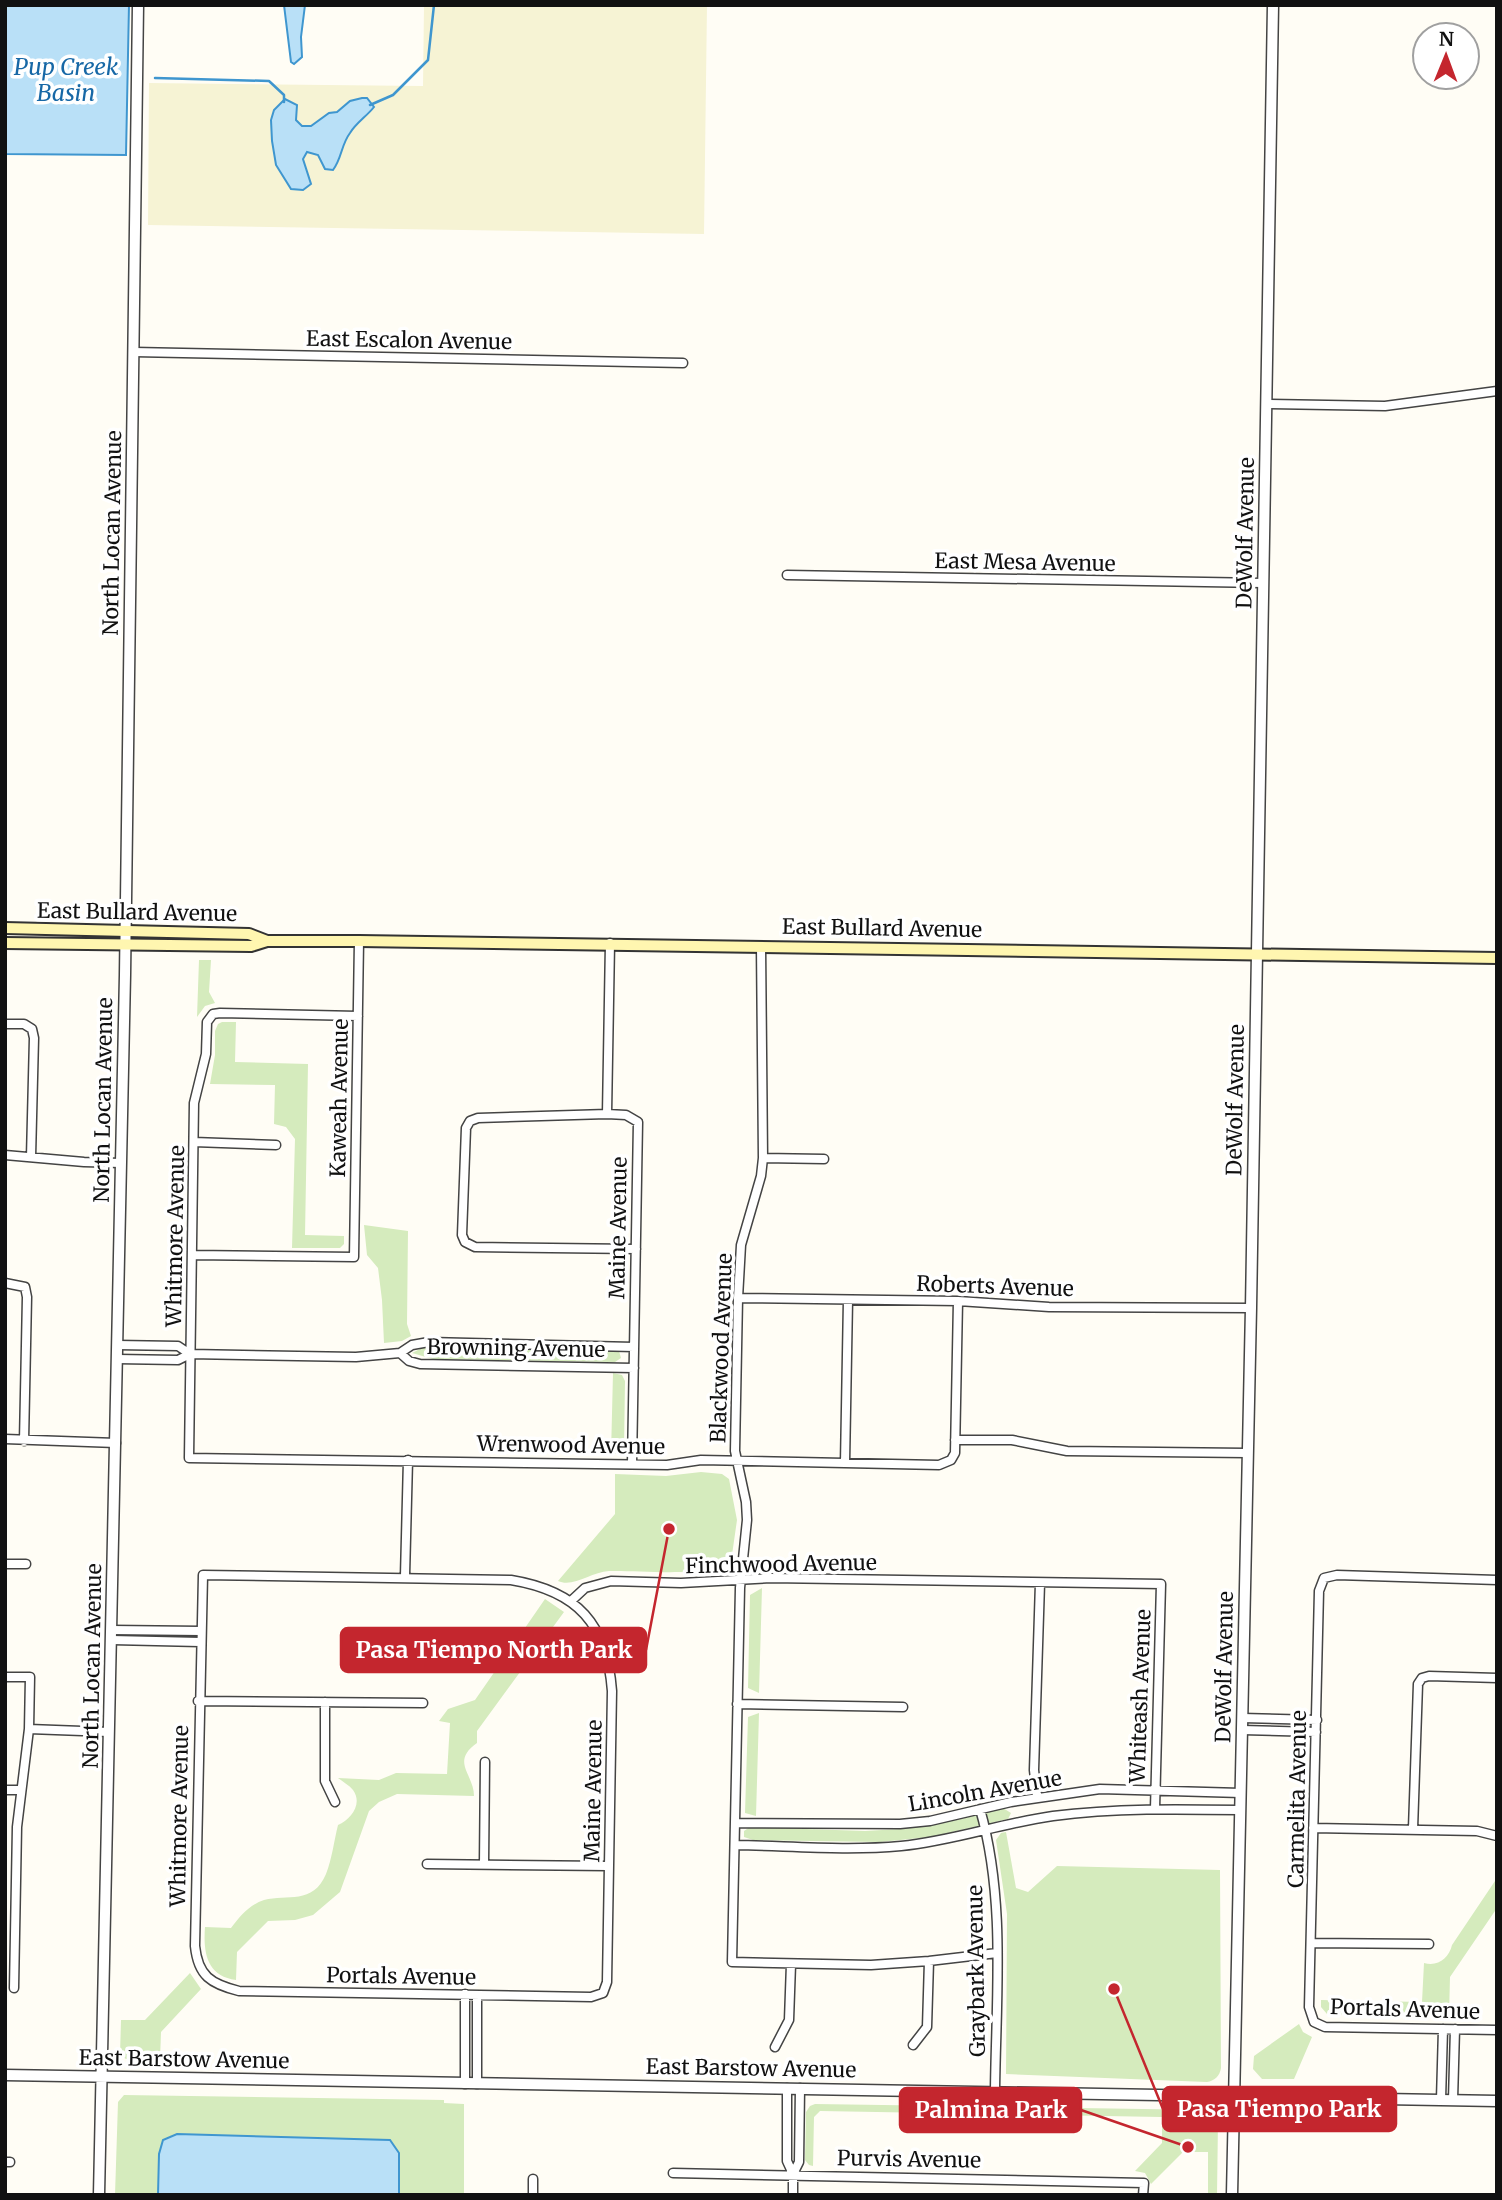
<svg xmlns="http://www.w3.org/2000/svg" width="1502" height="2200" viewBox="0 0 1502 2200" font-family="Merriweather,serif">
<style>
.farmland{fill:#f6f3d4}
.green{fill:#d5ebbd}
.water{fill:#b9e0f7;stroke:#3f96cf;stroke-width:2}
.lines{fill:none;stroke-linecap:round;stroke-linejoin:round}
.stream{stroke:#3f96cf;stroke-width:2.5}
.minor-casing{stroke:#444;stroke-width:11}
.tertiary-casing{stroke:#444;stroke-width:13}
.secondary-casing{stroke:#333;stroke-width:14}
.minor{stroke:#fff;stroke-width:8}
.tertiary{stroke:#fff;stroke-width:10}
.secondary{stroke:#fff6b0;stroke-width:10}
.labels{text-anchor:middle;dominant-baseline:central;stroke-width:7;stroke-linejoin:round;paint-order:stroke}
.street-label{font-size:21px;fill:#111;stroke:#fff}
.water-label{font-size:23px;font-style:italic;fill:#1768a6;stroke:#fff}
.leader{fill:none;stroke:#c4262e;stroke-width:2.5}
.callout-dot{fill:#c4262e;stroke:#fff;stroke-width:2.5}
.callout{fill:#c4262e;stroke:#c4262e;stroke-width:2.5}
.callout-label{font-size:23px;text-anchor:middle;font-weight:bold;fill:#fff}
</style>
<rect width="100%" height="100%" fill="#fffdf5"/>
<!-- farmland -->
<path class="farmland" d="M424 5H707L704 234 148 225 149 83 423 86Z"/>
<!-- green -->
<path class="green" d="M199 960H211L209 992 215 1003 205 1006 197 1017Z
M222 1022H236L235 1062 308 1064 305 1235 344 1236V1244L340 1248H292L295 1139 286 1127 274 1124 275 1085 210 1084 215 1055V1031L218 1024Z
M364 1225 408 1231 407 1324 411 1336 402 1341 384 1343 382 1300 378 1268 367 1255Z
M433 1346 615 1349 619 1351 621 1358 615 1362 433 1359 412 1353 422 1348Z
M613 1373 622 1375 625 1381 624 1449 618 1454H611Z
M701 1472 722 1474 729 1479 737 1520 731 1562C709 1578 638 1570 609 1571 591 1572 573 1588 558 1581L615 1514V1474L666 1476Z
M762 1588 759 1693 748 1688 750 1595Z
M545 1599 564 1612 477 1731V1743C450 1762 474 1774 474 1796L397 1794 379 1802 369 1811 340 1892 313 1915 295 1920 268 1921 237 1952 236 1980C207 1976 203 1953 205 1927L231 1928C240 1916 249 1905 264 1900 287 1894 313 1905 326 1874 332 1859 334 1841 338 1825 351 1819 363 1804 353 1790 349 1785 343 1782 338 1778L379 1780 396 1773 447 1774 450 1723 439 1721 448 1709 475 1700Z
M759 1713 756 1816 745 1813 748 1717Z
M1003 1808 1011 1813 1008 1819 930 1837 880 1842 753 1840 744 1837V1831L750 1827 865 1831 900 1829 961 1819Z
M1006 1832 1016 1888 1028 1892 1057 1866 1220 1870 1221 2068C1220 2076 1214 2081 1207 2082L1006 2074 1007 1914 996 1840 1001 1833Z
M1497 1878V1908L1450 1977 1449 2016 1327 2014 1321 2007V2000L1422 2002 1424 1963C1438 1967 1449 1958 1452 1945Z
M190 1973 201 1989 161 2032 160 2060 126 2059 120 2055 121 2020H145Z
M1299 2024 1303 2032 1312 2037 1294 2079H1262L1253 2069 1254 2056Z
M124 2095 444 2100V2103L464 2104V2195H115L118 2102Z
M815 2104 1206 2110 1215 2114 1218 2121 1217 2195H1208V2152H1183L1151 2184 1145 2173 1135 2171 1162 2143V2117L820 2111 814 2117 813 2166 809 2165 805 2160 806 2112 810 2106Z"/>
<!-- water -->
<path class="water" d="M5 5H129L126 155 5 154Z
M284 5H305L301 37 302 57 294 64 291 62Z
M362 98H367L374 107C367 116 356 123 350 133 341 145 342 158 333 170L325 169 318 155 307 152 303 159 311 184 303 190 291 189 276 165 272 141 271 120 274 110 285 99 297 105 296 120 302 126H311L329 113 337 112 350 101Z
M177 2134 390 2140 399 2153V2195H158L159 2154 163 2140Z"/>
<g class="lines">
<!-- stream -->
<path class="stream" d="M155 78 269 81 284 95V102
M370 105 393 95 428 60 434 5"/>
<!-- minor casing -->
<g class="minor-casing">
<path id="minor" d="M134 352 683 363
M1266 404 1385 406 1497 391
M787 575 1263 583
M761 946 763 1158 761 1176 741 1245 738 1298 735 1451 746 1502 747 1520 740 1588 732 1962 871 1965 929 1961 997 1953
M358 1016 220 1013 213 1014 207 1022 206 1054 194 1103 189 1458 667 1465 701 1460 939 1465 951 1460 955 1453 958 1301
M5 1024H24L32 1029 34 1038 31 1157
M607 1114 610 943
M194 1142 276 1145
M5 1155 84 1162 121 1163
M763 1158 824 1159
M192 1255 354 1257 359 941
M5 1283 25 1287 27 1297 24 1441
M738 1298 958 1301 1049 1307 1251 1308
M117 1345 178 1346 190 1354
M400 1353 409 1361 420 1364 634 1368
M117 1359 178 1360 190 1354 356 1357 400 1353 412 1345 429 1342 634 1347
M5 1439 116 1443
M955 1440H1012L1067 1451 1247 1453
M845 1463 848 1300
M632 1464 638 1122 626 1115 607 1114 478 1118 470 1121 466 1128 462 1235 465 1242 475 1247 636 1249
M5 1564H26
M203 1575 511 1580C578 1591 607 1624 612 1691L607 1982 603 1993 591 1997 239 1991C211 1984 198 1976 195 1946Z
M405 1576 408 1460
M1497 1580 1337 1575 1324 1578 1319 1591 1309 2007 1314 2022 1325 2027 1497 2030
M571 1601 585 1588 611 1581 681 1583 771 1578 1161 1584 1155 1809
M112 1630 201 1631
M112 1640 200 1642
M5 1677H30L29 1729 17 1827 14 1988
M198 1701 423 1703
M325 1702V1781L335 1802
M737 1704 903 1707
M1242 1718 1317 1720
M29 1729 109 1732
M1242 1730 1316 1732
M5 1790H20
M1037 1797 1034 1770 1040 1583
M980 1809C1006 1900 996 1998 995 2091
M736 1823 900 1824 930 1821 1011 1802 1100 1789 1241 1793
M1313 1828 1477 1831 1497 1836
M1413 1829 1418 1684 1422 1678 1429 1676 1497 1678
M736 1845C791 1846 847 1851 901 1846 953 1841 1002 1823 1053 1816 1115 1808 1178 1809 1240 1810
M427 1864 608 1866
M484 1864 485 1762
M1311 1943 1429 1944
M913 2045 927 2027 929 1961
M775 2047 789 2020 791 1964
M465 2084V1994
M477 2084V1995
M787 2088V2161L793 2174V2195
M1441 2100 1443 2029
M1453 2100 1455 2029
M5 2162H10
M673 2173 1144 2183 1143 2195
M793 2174 799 2162 800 2088
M533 2195V2179"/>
</g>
<!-- tertiary casing -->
<g class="tertiary-casing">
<path id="tertiary" d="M5 2075 1497 2101
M99 2195 125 975 138 5
M1232 2195 1251 1308 1273 5"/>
</g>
<!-- secondary casing -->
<g class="secondary-casing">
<path id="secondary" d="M5 928 249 934 267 941
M5 943 251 946 267 941H359L1497 958"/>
</g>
<!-- minor -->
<use href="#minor" class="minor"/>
<!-- tertiary -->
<use href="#tertiary" class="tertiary"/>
<!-- secondary -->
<use href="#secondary" class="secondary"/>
</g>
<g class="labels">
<!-- street labels -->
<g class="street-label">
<text transform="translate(409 340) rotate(1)">East Escalon Avenue</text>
<text transform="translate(112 533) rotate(-89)">North Locan Avenue</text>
<text transform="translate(1245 533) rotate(-89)">DeWolf Avenue</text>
<text transform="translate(1025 562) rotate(1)">East Mesa Avenue</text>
<text transform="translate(137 912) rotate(1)">East Bullard Avenue</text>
<text transform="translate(882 928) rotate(1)">East Bullard Avenue</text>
<text transform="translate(339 1098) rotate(-89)">Kaweah Avenue</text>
<text transform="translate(103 1100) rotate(-89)">North Locan Avenue</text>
<text transform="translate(1235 1100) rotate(-89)">DeWolf Avenue</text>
<text transform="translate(618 1228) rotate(-89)">Maine Avenue</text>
<text transform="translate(175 1236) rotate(-89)">Whitmore Avenue</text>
<text transform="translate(995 1286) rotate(2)">Roberts Avenue</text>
<text transform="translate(516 1348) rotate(1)">Browning Avenue</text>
<text transform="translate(721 1348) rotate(-88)">Blackwood Avenue</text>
<text transform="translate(571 1445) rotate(1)">Wrenwood Avenue</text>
<text transform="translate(781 1564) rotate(-1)">Finchwood Avenue</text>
<text transform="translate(92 1666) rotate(-89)">North Locan Avenue</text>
<text transform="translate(1224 1667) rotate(-89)">DeWolf Avenue</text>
<text transform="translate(1140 1696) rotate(-88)">Whiteash Avenue</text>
<text transform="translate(593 1791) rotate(-89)">Maine Avenue</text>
<text transform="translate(985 1791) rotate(-10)">Lincoln Avenue</text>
<text transform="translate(1297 1799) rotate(-89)">Carmelita Avenue</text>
<text transform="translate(179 1816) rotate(-89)">Whitmore Avenue</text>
<text transform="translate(976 1971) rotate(-91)">Graybark Avenue</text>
<text transform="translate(401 1976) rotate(1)">Portals Avenue</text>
<text transform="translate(1405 2009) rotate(2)">Portals Avenue</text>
<text transform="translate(184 2059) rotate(1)">East Barstow Avenue</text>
<text transform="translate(751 2068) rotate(1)">East Barstow Avenue</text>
<text transform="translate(909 2159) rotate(1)">Purvis Avenue</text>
</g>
<!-- water labels -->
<g class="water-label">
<text x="66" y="66">Pup Creek<tspan x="66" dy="26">Basin</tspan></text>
</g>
</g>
<!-- callouts -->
<path class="leader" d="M669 1529L646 1650M1114 1989L1163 2109M1188 2147L1081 2110"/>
<g class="callout-dot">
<circle cx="669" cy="1529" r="7"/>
<circle cx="1114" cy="1989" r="7"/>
<circle cx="1188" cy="2147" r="7"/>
</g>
<g class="callout">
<rect x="341" y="1628" width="305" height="44" rx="7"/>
<rect x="1163" y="2087" width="233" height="44" rx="7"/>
<rect x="900" y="2088" width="181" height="44" rx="7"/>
</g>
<g class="callout-label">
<text x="494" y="1658">Pasa Tiempo North Park</text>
<text x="1279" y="2117">Pasa Tiempo Park</text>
<text x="991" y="2118">Palmina Park</text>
</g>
<!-- border -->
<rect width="1502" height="2200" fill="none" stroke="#111111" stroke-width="14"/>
<!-- north arrow -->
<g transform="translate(1446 56) rotate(1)"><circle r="33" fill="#ffffff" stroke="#a0a0a0" stroke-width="2"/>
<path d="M0-5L12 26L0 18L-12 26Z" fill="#c4262e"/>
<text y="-10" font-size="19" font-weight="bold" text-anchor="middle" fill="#111111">N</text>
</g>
</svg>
